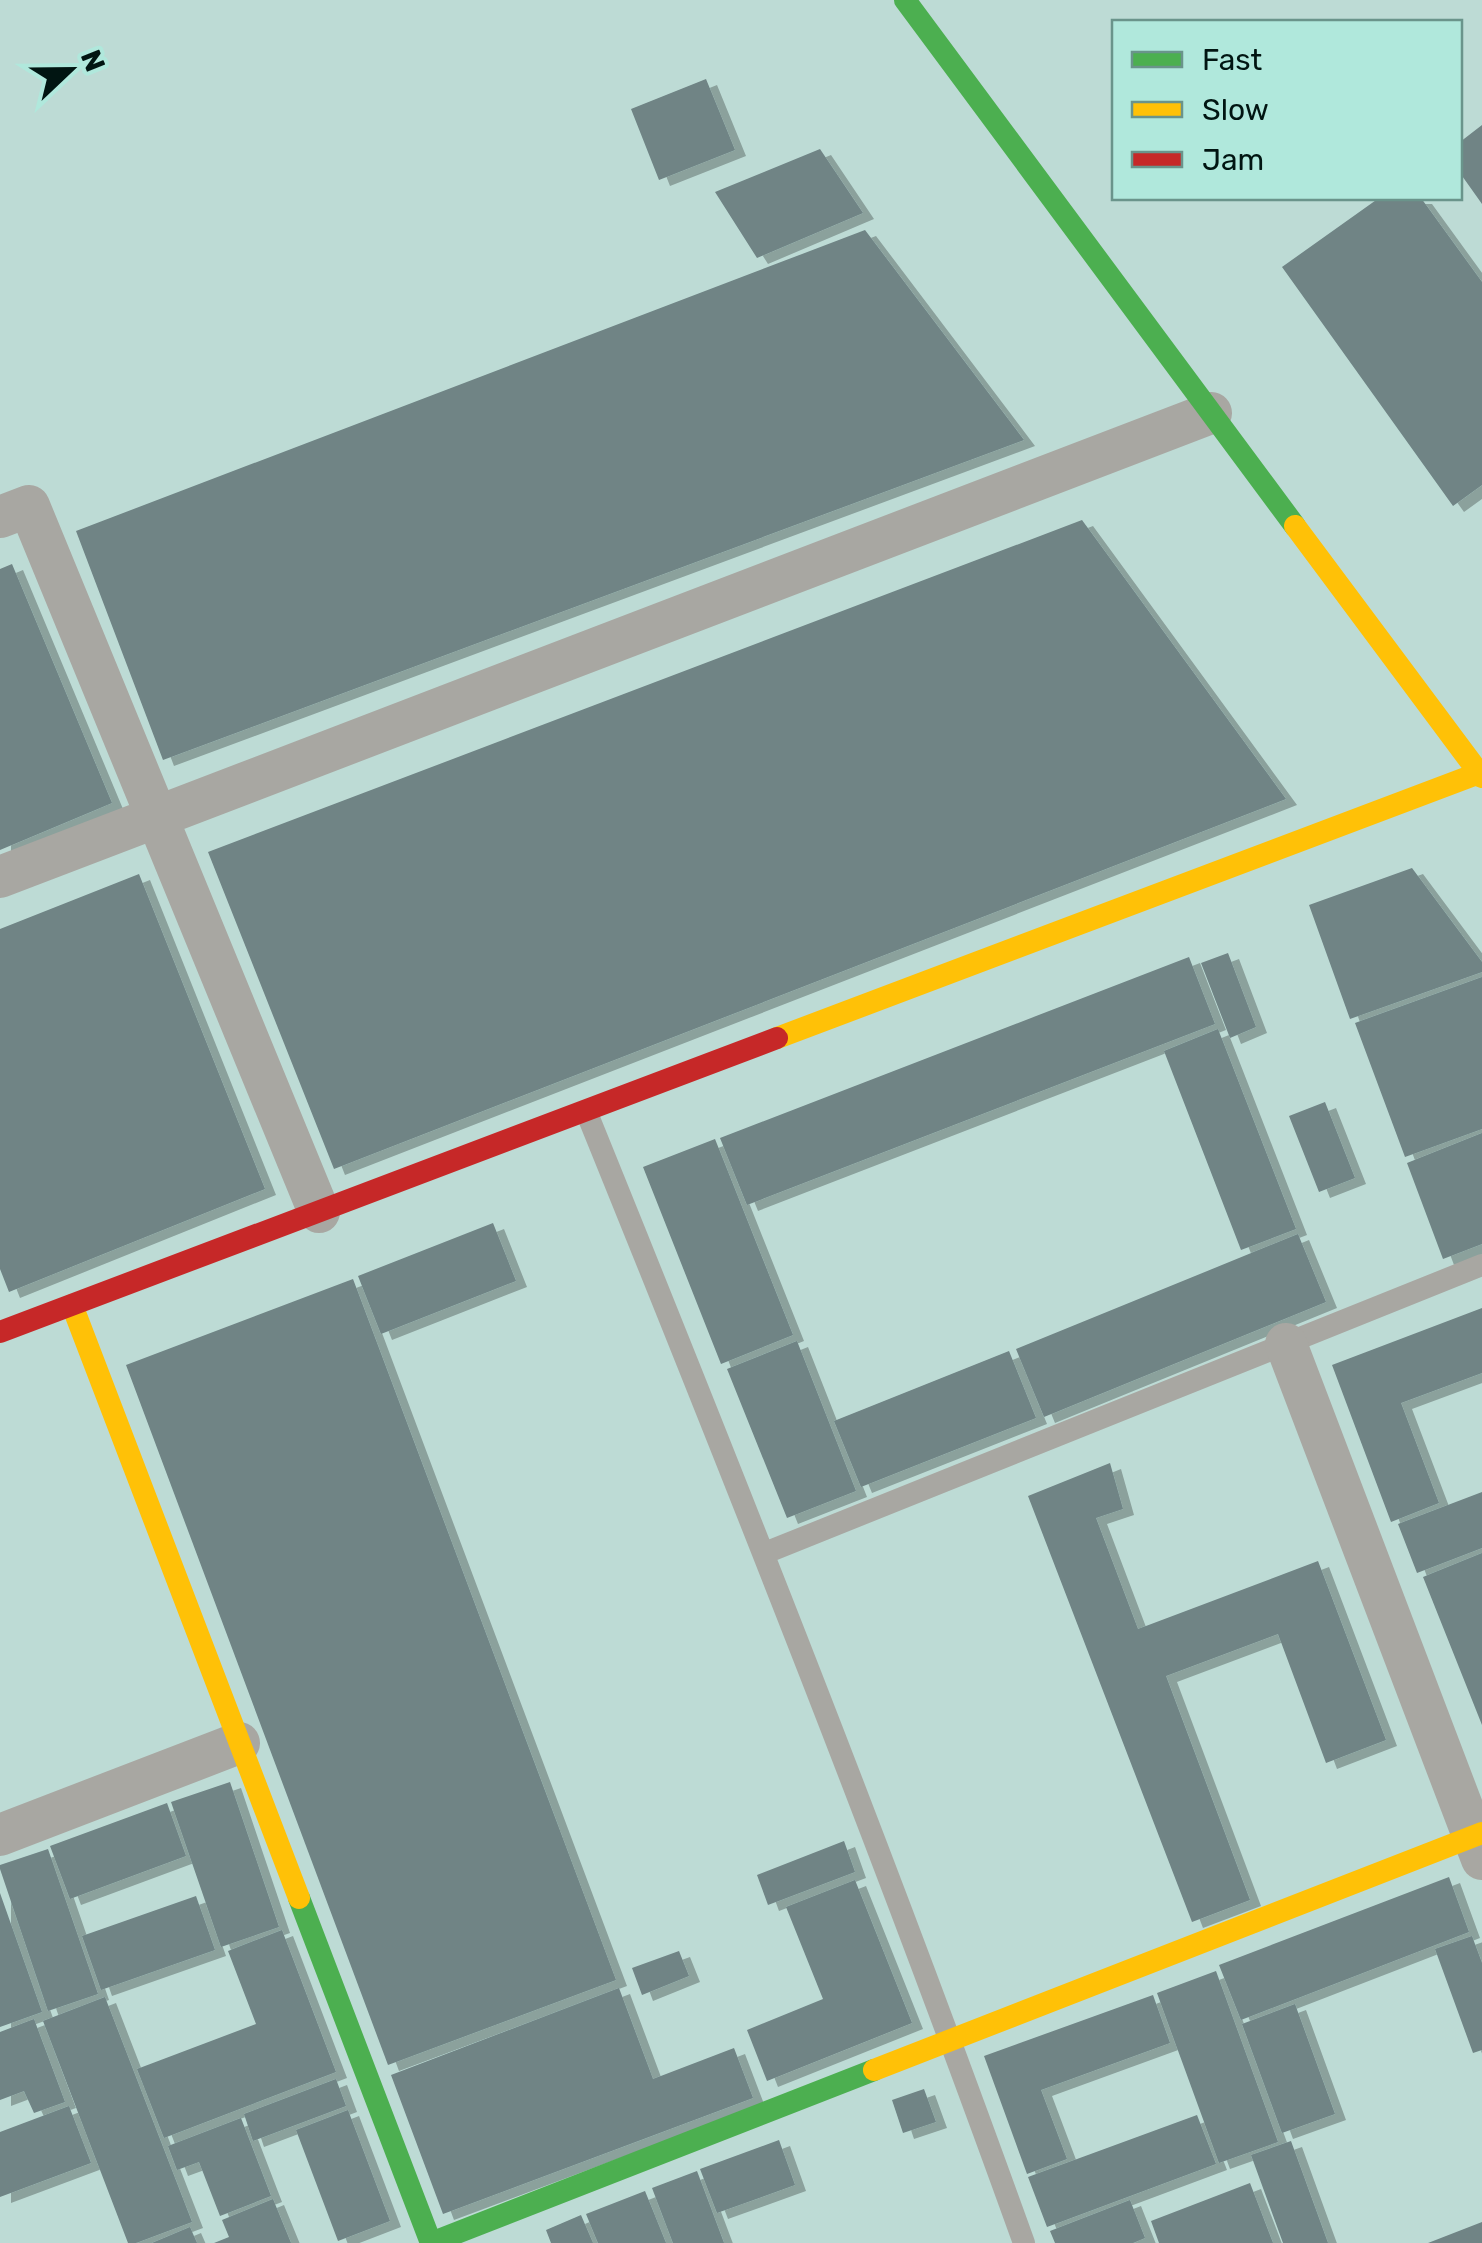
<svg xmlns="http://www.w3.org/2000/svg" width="1482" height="2243" viewBox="0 0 1482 2243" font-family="Rubik,sans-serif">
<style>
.building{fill:#6f8485;filter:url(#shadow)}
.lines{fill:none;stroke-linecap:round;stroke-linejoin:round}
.lane{stroke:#a8a7a2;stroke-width:22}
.street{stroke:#a8a7a2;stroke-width:42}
.fast{stroke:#4caf50;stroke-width:22}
.slow{stroke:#ffc107;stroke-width:22}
.jam{stroke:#c62828;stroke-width:22}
</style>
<defs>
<filter id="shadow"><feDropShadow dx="11" dy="6" stdDeviation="0" flood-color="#0004"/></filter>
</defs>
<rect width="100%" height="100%" fill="#bddbd5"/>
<!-- building -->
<path class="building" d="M706 79 735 150 659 180 631 109Z
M1482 125V204L1460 173V142Z
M820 149 863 213 757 258 715 192Z
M1379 198H1421L1482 282V485L1453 506 1282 267Z
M865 230 1024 440 163 760 76 531Z
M1082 520 1286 799 334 1169 208 852Z
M12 564 112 803 0 850V569Z
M1412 868 1482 962V972L1350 1019 1309 905Z
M139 874 265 1189 9 1292 0 1269V929Z
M1228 953 1256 1027 1230 1038 1201 963Z
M1189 957 1215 1024 747 1205 720 1138Z
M1482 977V1129L1405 1157 1355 1023Z
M1218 1029 1296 1229 1241 1250 1164 1051Z
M1325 1102 1355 1178 1319 1192 1289 1116Z
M1482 1133V1244L1443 1259 1407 1163Z
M715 1139 793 1335 721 1364 643 1167Z
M493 1223 516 1281 381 1334 358 1276Z
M1298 1234 1326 1302 1044 1417 1016 1349Z
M353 1279 616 1980 388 2065 126 1365Z
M1482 1308V1373L1401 1403 1439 1503 1391 1522 1332 1365Z
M797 1341 856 1491 787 1518 727 1369Z
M1009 1351 1036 1418 861 1487 834 1421Z
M1110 1463 1123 1509 1096 1518 1138 1629 1318 1561 1386 1740 1326 1763 1278 1634 1166 1676 1250 1900 1192 1922 1028 1496Z
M1482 1492V1548L1417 1573 1398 1524Z
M1482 1553V1725L1423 1577Z
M230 1782 279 1927 221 1947 171 1802Z
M167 1803 186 1856 70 1899 50 1846Z
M844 1841 855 1872 768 1905 757 1875Z
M48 1849 98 1994 48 2011 0 1869V1865Z
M1449 1877 1469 1932 1241 2020 1219 1965Z
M855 1880 912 2023 767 2081 747 2030 823 1999 786 1907Z
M0 1893 42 2012 0 2027Z
M196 1896 215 1950 101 1990 82 1936Z
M282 1930 336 2072 164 2138 137 2069 256 2024 228 1951Z
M1472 1936 1482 1963V2050L1473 2053 1435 1949Z
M679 1951 689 1976 642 1995 632 1968Z
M1216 1971 1278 2142 1219 2163 1157 1993Z
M619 1988 653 2079 734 2048 753 2098 443 2214 391 2075Z
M1153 1995 1170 2043 1041 2090 1067 2159 1027 2174 984 2056Z
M105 1997 192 2222 136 2243H128L43 2021Z
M1295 2004 1335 2114 1282 2133 1242 2024Z
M34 2019 65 2102 34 2113 24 2091 0 2100V2032Z
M336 2079 346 2106 253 2141 244 2114Z
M924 2089 936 2122 903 2133 892 2100Z
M69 2106 91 2163 0 2197V2132Z
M348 2110 390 2221 338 2241 296 2130Z
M1197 2115 1216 2164 1047 2227 1028 2177Z
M241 2118 271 2196 220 2216 199 2162 177 2170 168 2146Z
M779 2140 795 2185 717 2213 700 2169Z
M1291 2141 1328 2243H1283L1251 2155Z
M697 2171 724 2243H673L652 2188Z
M1250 2183 1273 2243H1159L1151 2221Z
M645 2191 666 2243H598L586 2214Z
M273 2199 291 2243H214L229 2237 222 2220Z
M1130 2200 1145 2238 1133 2243H1055L1050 2231Z
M581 2215 593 2243H551L546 2230Z
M1482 2222V2243H1428Z
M190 2227 197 2243H152Z"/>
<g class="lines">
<!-- lane -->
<path class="lane" d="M586 1111C738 1486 887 1862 1024 2243
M765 1553 1482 1265"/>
<!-- street -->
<path class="street" d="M0 517 29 506 319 1212
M0 877 1211 413
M1286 1344 1482 1859
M0 1835 239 1743"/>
<!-- fast -->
<path class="fast" d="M905 0 1295 526
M299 1898 431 2243 874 2070"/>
<!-- slow -->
<path class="slow" d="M1295 526 1482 777
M777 1038 1479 773
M72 1305 299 1898
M874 2070 1482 1833"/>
<!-- jam -->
<path class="jam" d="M0 1332 777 1038"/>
</g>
<!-- legend -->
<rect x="1112" y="20" width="350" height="180" fill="#b0e8dc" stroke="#6a948b" stroke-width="2.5"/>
<rect x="1132" y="52" width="50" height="15" fill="#4caf50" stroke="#6a948b" stroke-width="2.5"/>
<text x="1202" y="70" font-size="30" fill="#011512">Fast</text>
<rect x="1132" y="102" width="50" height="15" fill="#ffc107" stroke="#6a948b" stroke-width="2.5"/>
<text x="1202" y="120" font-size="30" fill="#011512">Slow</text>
<rect x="1132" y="152" width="50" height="15" fill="#c62828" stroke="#6a948b" stroke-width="2.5"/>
<text x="1202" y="170" font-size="30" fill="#011512">Jam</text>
<!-- north arrow -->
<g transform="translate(70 70) rotate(68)" stroke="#b0e8dc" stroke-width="8" paint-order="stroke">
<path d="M0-8L18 38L0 25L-18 38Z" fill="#011512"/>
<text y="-15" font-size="28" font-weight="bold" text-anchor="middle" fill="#011512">N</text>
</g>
</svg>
